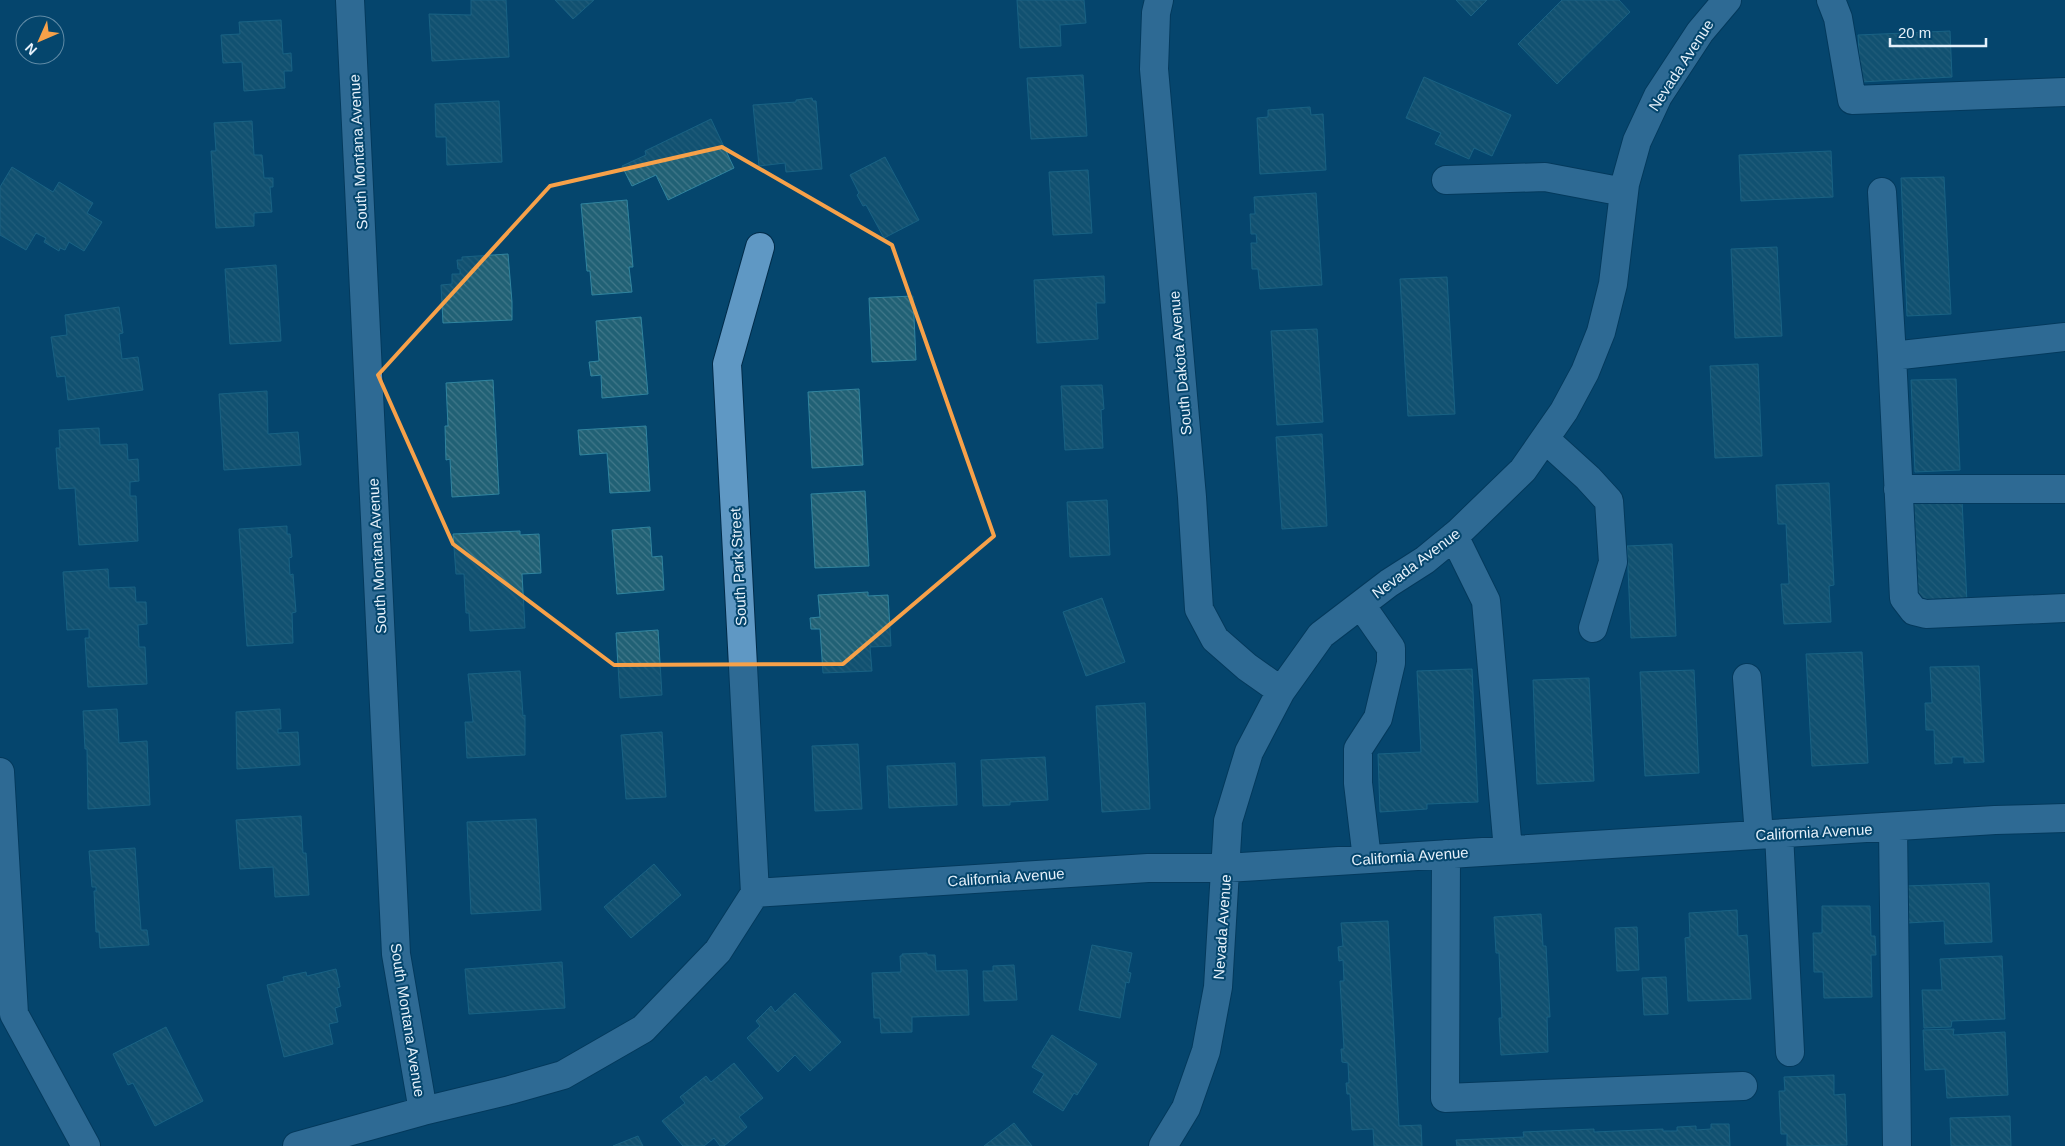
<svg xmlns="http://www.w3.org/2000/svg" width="2065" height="1146" viewBox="0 0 2065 1146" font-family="Arial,sans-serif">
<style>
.building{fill:url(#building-back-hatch);stroke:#30849f}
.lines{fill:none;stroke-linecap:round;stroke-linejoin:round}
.minor-casing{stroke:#002b49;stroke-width:30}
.minor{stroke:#5f98c4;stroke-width:28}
.marked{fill:none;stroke:#f7a149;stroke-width:4;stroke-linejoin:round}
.labels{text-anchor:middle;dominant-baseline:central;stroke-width:4;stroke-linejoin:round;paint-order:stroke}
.street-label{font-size:15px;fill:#e5f0fa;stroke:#05466d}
</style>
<defs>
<pattern id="building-back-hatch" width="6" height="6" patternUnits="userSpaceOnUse" patternTransform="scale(1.25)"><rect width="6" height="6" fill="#216175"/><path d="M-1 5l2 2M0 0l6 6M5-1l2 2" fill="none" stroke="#41788a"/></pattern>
</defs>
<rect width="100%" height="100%" fill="#05466d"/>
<!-- building -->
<path class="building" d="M471 0H506L509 57 432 61 429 14 471 15Z
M555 0H594L573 19Z
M1017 0H1084L1086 23 1060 25 1061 46 1020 48Z
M1456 0H1487L1471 16Z
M1562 0H1619L1630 12 1557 84 1518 44Z
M281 20 283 54 291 53 292 71H284L285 88 244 91 242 62 223 63 221 35 240 34 239 22Z
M1950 31 1952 77 1861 82 1858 35Z
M1083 75 1087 136 1031 139 1027 78Z
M1424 77 1511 115 1492 156 1474 148 1469 159 1435 144 1441 133 1406 118Z
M812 98 813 101H816L822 169 786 172 785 163 759 166 753 105 796 102V100Z
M499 101 502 162 447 165 446 137H436L435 104Z
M1310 107 1311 115 1323 114 1326 170 1260 174 1257 118 1268 117V110Z
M711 119 734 168 668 200 656 175 632 186 622 166 646 155 645 151Z
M252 121 254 155H262L264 178H273V187H270L272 212 254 213V226L216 228 211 151H216L214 123Z
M1831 151 1833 197 1741 201 1739 155Z
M885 157 919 220 884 238 866 205 863 206 857 195 859 193 850 175Z
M12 167 53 192 59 182 93 203 87 213 102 222 84 251 69 242 65 250 60 248 59 251 44 242 46 238 36 233 26 250 0 235V187Z
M1088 170 1092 233 1053 235 1049 172Z
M1944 177 1951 314 1907 316 1901 178Z
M1316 193 1322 285 1260 289 1258 269H1252L1251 243H1257L1256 234H1251L1250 214H1255L1254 197Z
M627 200 633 267H629L632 292 592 295 590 271H587L581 204Z
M1777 247 1782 336 1735 338 1731 249Z
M508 254 512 302V320L443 323 441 285 452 284V274H460V269H458L457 260H462V257Z
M276 265 281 341 230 344 225 269Z
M1104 276 1105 303H1096L1098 339 1037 343 1034 280Z
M1447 277 1455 414 1408 416 1400 279Z
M913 296 916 360 872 362 869 298Z
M119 307 123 333 119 334 122 359 138 357 143 390 68 400 65 376 57 377 51 337 67 335 65 315Z
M641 317 648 394 602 398 601 375 591 376 589 362 599 361 596 321Z
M1317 329 1323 422 1277 425 1271 331Z
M1758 364 1762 456 1715 458 1710 366Z
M1956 379 1960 470 1915 472 1911 380Z
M493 380 499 494 452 497 450 459 446 460 445 426H448L446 383Z
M1102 385 1104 409 1101 410 1103 448 1065 450 1061 386Z
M859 389 863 465 812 468 808 392Z
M267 391 268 434 298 432 301 465 224 470 219 394Z
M646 426 650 491 610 493 607 453 580 455 578 430Z
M99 428 100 445 127 444 128 460 138 459 139 481 130 482V496H136L138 541 79 545 75 488 59 489 56 448H60L59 430Z
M1322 434 1327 526 1282 529 1276 437Z
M1829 483 1834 585 1829 586 1831 622 1784 624 1781 584H1789L1786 524H1778L1776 485Z
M865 491 869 566 815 568 811 494Z
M1107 500 1110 555 1070 557 1067 502Z
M1962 500 1967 603 1916 605 1911 502Z
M287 526V534H290L292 557 289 558 290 575 293 574 296 612 292 613 293 643 247 646 239 529Z
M650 527 652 557 662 556 664 590 617 594 612 530Z
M520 531V535L539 534 541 573 522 574 525 628 470 631 469 613H466L464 574H456L453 534Z
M1672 544 1676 636 1631 638 1627 546Z
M108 569 109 588 135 587 136 602H146L147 624 138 625 139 647H145L147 684 88 687 85 638H89V629L67 630 63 572Z
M868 592V596L888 595 891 646 870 647 872 671 823 673 820 629H811L810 618 820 617 818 595Z
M1102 598 1125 662 1086 676 1063 612Z
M658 630 662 695 620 698 616 633Z
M1862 652 1868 763 1812 766 1806 654Z
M1979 666 1984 762 1964 763V757H1952V763L1935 764 1934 730H1926L1925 703H1932L1930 667Z
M1472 669 1478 802 1427 804V809L1380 812 1378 754 1421 752 1417 671Z
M1694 670 1699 773 1645 776 1640 672Z
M520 671 523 716 525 715V755L467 758 465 722H473L468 674Z
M1589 678 1594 781 1537 784 1533 680Z
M1145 703 1150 809 1102 812 1096 706Z
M117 709 119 743 147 741 150 805 88 809 87 749H85L83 711Z
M280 709 281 729H278V733L298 732 300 765 237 769 236 712Z
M662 732 666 797 626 799 621 735Z
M858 744 862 809 815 811 812 746Z
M1045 757 1048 800 1010 802V805L983 806 981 760Z
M955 763 957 805 889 808 887 766Z
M301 816 303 853H306L309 895 275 897 273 867 240 869 236 820Z
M536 819 541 910 471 914 467 822Z
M135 848 141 930H147L149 945 100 948 99 932H96L94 891H96V887H92L89 851Z
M654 864 681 895 631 938 604 907Z
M1989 883 1992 942 1945 944 1944 921 1907 923 1905 886Z
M1822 906H1870L1871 936H1875L1876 955H1871L1872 997 1824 998 1823 972H1814L1813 933H1822Z
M1737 910 1738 936 1747 935 1751 999 1688 1001 1685 938 1690 937 1689 913Z
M1541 914 1543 946H1546L1550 1017H1547L1548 1052 1501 1055 1499 1018H1502L1499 953H1496L1494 917Z
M1388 921 1399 1126 1421 1125 1422 1146H1374L1373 1129 1352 1130 1350 1094H1347L1346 1083H1349L1348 1063 1342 1062 1341 1049H1344L1340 981H1344L1343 960 1339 961 1338 947 1343 946 1341 923Z
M1637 927 1639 970 1617 971 1615 928Z
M1092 945 1132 953 1128 972 1131 973 1129 983 1126 982 1120 1018 1079 1010Z
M927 953V955H935L936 971 967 970 969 1015 912 1017V1032L881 1033 880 1018H874L872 973 901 972 900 956H902V954Z
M2002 956 2005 1019 1952 1021 1951 1027 1924 1028 1922 990H1942L1940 959Z
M562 962 565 1008 469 1014 465 969Z
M1014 965 1017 1000 984 1001 983 971H993V966Z
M336 969 340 987 337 988 341 1006 335 1008 338 1022 329 1024 333 1044 284 1057 267 985 284 981 283 977 306 972 307 976Z
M1666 977 1668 1014 1644 1015 1642 978Z
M795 993 841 1042 810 1071 795 1055 778 1072 747 1038 760 1026 756 1021 771 1006 775 1012Z
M166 1027 203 1101 155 1126 133 1083 128 1085 113 1054Z
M1954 1029 1953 1035 2005 1032 2008 1095 1947 1098 1945 1069 1925 1070 1923 1030Z
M1052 1035 1097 1064 1077 1095 1074 1093 1063 1111 1033 1092 1044 1074 1032 1067Z
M734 1063 763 1098 739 1117 747 1127 724 1146H720L714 1138 704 1146H683L662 1121 685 1103 680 1097 706 1076 711 1082Z
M1834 1075V1095L1845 1094 1847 1145 1787 1146V1134H1781L1779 1091H1785L1784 1077Z
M2010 1116 2011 1146H1951L1950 1118Z
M1014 1123 1032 1146H984Z
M1711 1124H1729L1730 1146H1457L1456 1140 1524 1137 1523 1132 1594 1129V1132L1663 1129V1131H1677V1127L1696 1126V1130L1711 1129Z
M638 1136 643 1146H613Z"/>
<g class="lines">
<!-- minor casing -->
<g class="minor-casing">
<path id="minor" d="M350 0 396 954 423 1111
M1159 0 1156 13 1154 69 1192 497 1199 609 1215 639 1247 667 1281 691
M1831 0 1838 18 1852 100 2065 92
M1446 180 1545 177 1624 192
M1882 192 1892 356
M2065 337 1892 356 1904 598 1914 611 1926 614 2065 608
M1545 439 1588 478 1609 501 1613 562 1593 628
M1898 489H2065
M1454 536 1486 601 1508 850
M1361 605 1391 648V663L1378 718 1358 749V783L1367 859
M1747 678 1759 835
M0 772 14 1014 86 1146
M1893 827 1897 1146
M1779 834 1790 1052
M1446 854 1445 1098 1743 1086
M755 893 1148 868H1226L1995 820 2065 818
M755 893 727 364 760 247
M297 1146 423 1111 510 1090 563 1075 643 1029 718 951 755 893
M1163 1146 1186 1108 1206 1051 1218 987 1228 821 1249 752 1281 691 1321 635 1389 583 1425 560 1459 532 1523 470 1564 411 1585 372 1601 332 1613 284 1625 184 1637 141 1658 96 1700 32 1727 0"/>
</g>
<!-- minor -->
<use href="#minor" class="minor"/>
</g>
<!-- marked area -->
<path d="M0 0H2065V1146H0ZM722 147 892 245 994 536 843 664 614 665 453 544 378 375 550 186Z" fill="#05466d" fill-opacity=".55" fill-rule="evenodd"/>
<path class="marked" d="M722 147 892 245 994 536 843 664 614 665 453 544 378 375 550 186Z"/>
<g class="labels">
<!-- street labels -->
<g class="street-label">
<text transform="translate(1681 65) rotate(-57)">Nevada Avenue</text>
<text transform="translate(358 152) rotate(-93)">South Montana Avenue</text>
<text transform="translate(1180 363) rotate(-95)">South Dakota Avenue</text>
<text transform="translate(377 556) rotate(-93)">South Montana Avenue</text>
<text transform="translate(1416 563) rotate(-37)">Nevada Avenue</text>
<text transform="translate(738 567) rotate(-93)">South Park Street</text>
<text transform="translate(1814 832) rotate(-3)">California Avenue</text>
<text transform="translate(1410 856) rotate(-4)">California Avenue</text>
<text transform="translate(1006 877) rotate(-4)">California Avenue</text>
<text transform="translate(1222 927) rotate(-86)">Nevada Avenue</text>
<text transform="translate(408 1020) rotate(81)">South Montana Avenue</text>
</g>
</g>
<!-- north arrow -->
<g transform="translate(40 40) rotate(225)"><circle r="24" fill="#05466d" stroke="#5f8aa5"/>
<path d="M0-4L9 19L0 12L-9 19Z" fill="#f7a149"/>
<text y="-8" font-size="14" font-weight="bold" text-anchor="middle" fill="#e5f0fa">N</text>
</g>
<!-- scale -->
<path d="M1890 38v8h96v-8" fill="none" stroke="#e5f0fa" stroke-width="2.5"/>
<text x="1898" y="38" font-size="15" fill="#e5f0fa" stroke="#05466d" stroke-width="4" paint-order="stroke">20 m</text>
</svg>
